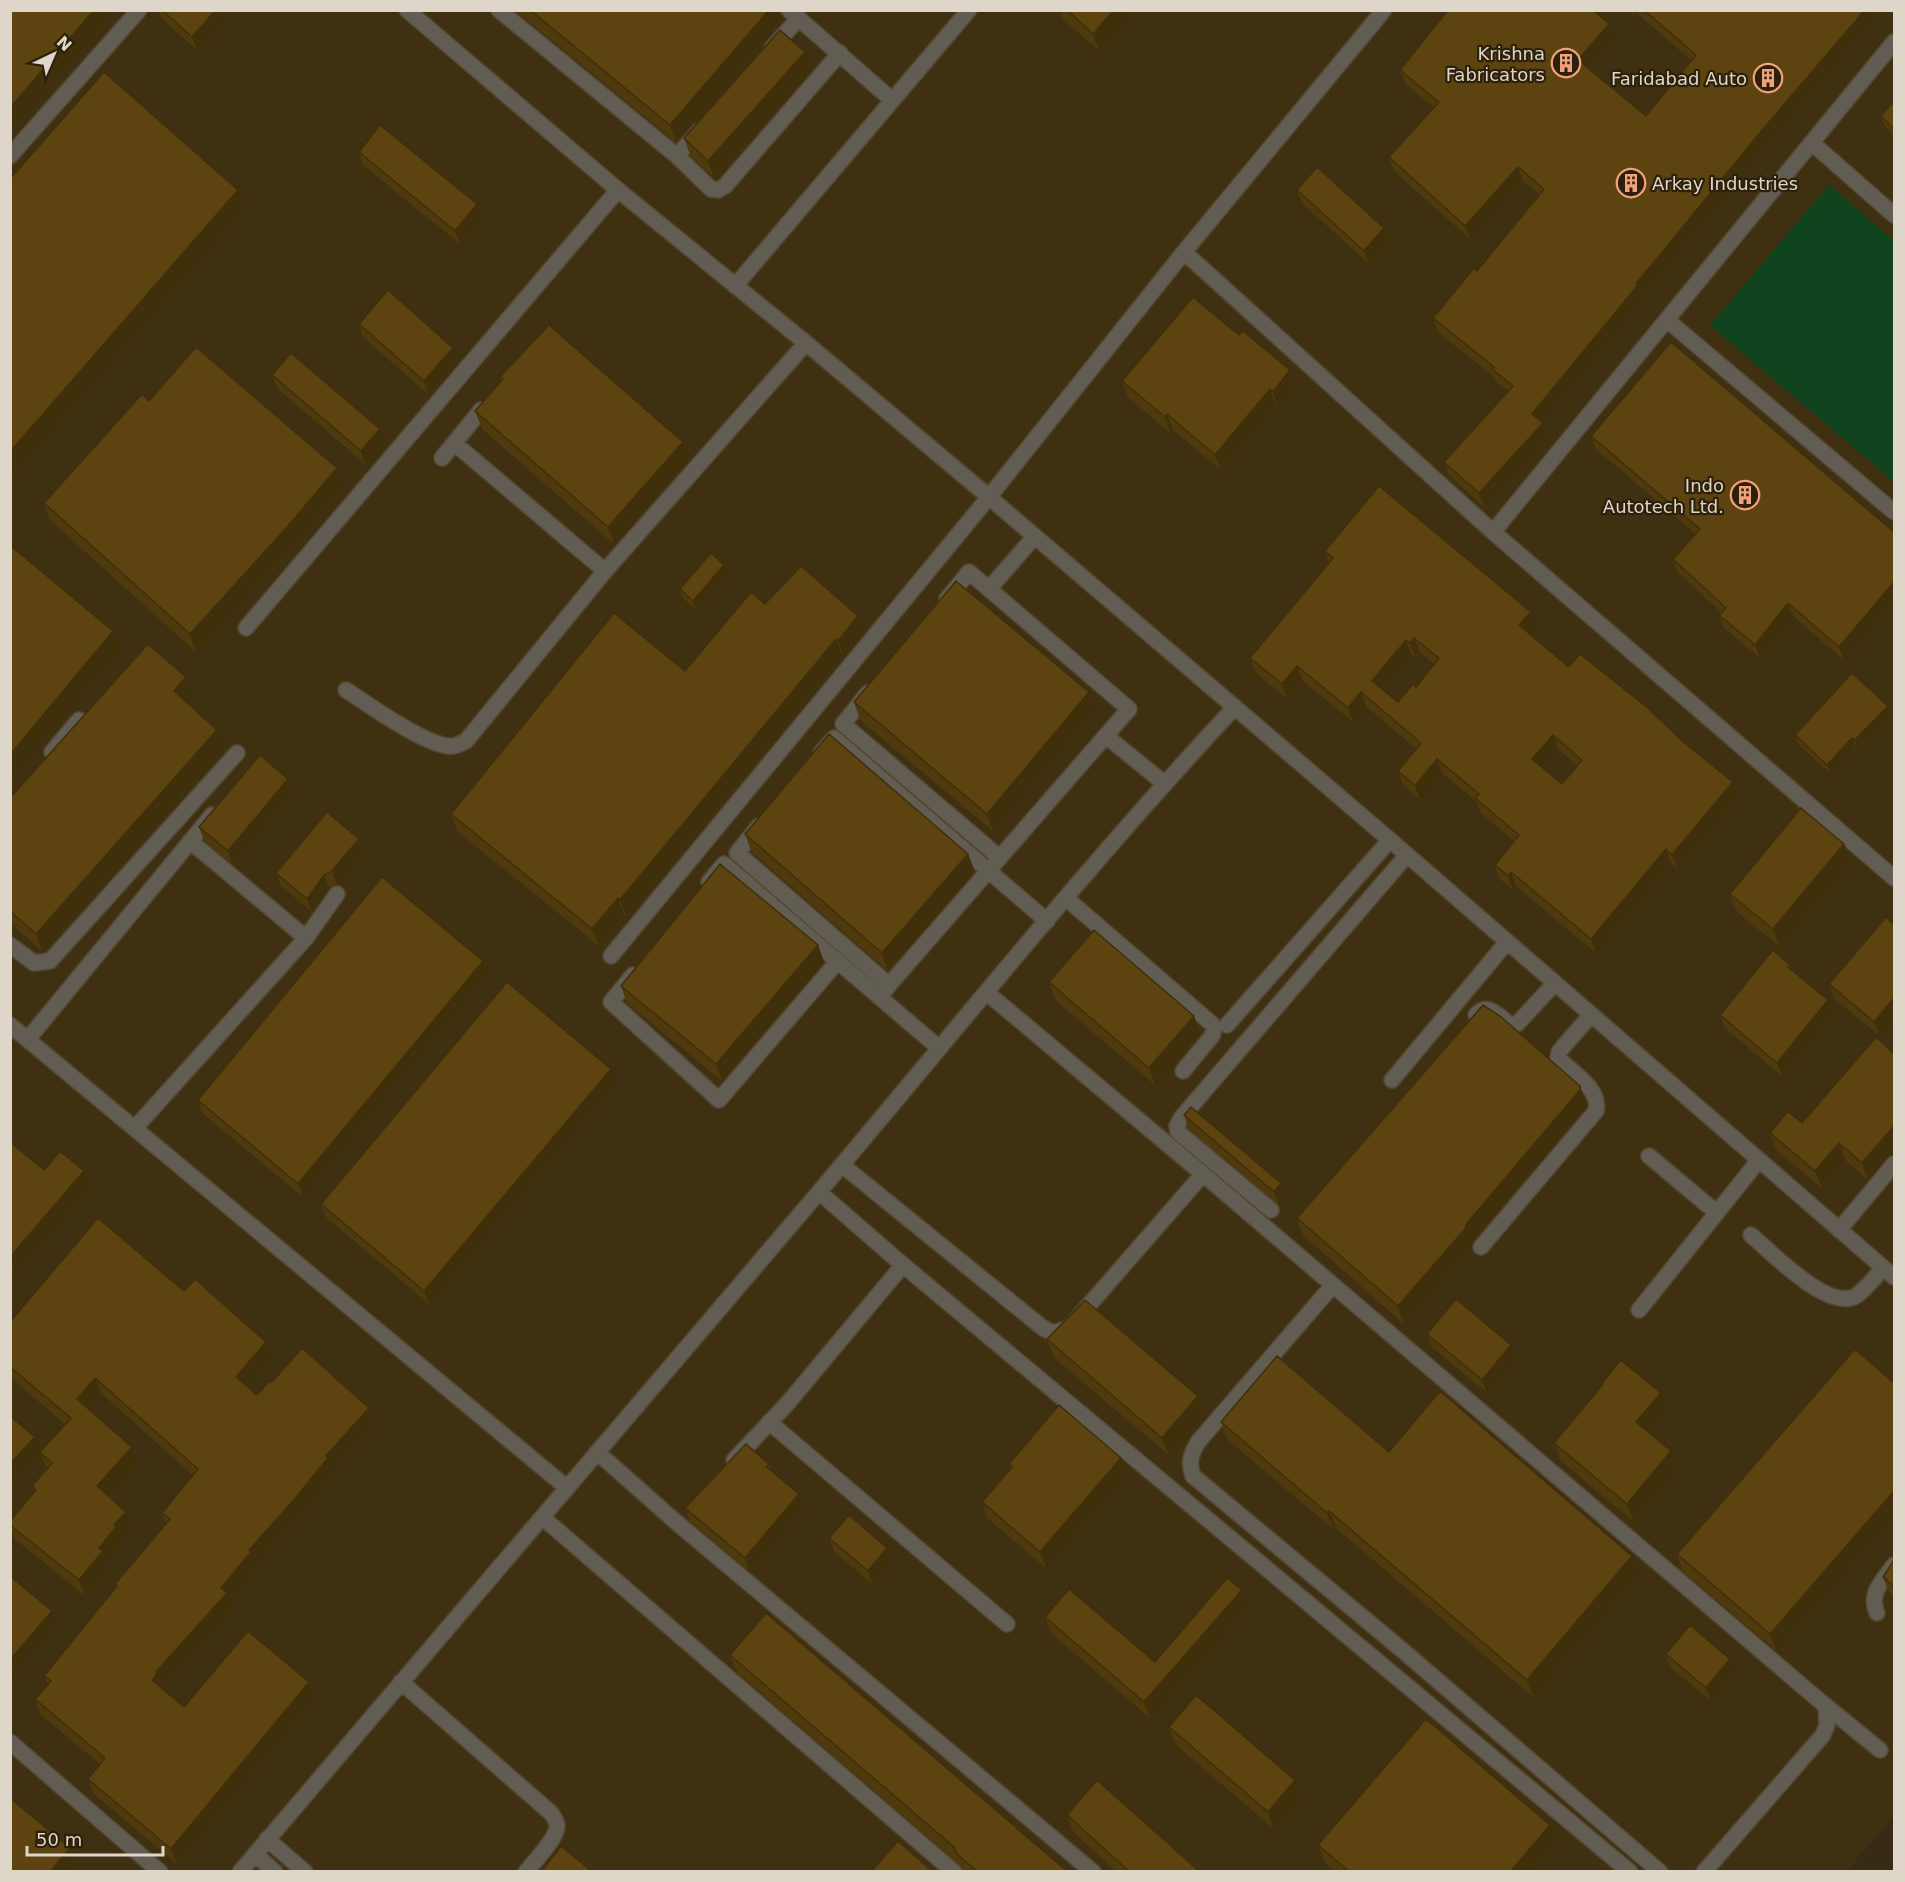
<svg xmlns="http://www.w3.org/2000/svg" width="1905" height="1882" viewBox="0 0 1905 1882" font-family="'DejaVu Sans',sans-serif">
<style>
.built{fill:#403012}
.green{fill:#0f441e}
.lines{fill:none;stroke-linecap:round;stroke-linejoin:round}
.minor-casing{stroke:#534632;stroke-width:18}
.minor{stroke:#625d52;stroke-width:15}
.wall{fill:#4f3a0e;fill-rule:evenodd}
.shaded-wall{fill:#402f0b}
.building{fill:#5c4310;stroke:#402f0b;stroke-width:1.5;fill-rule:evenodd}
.labels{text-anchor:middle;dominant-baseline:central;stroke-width:4.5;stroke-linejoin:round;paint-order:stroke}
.poi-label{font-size:18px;fill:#ded6c9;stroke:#2d210b;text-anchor:end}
</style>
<rect width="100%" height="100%" fill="#382b15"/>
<!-- built -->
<path class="built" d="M11 11H1894V1816L1847 1871 11 1872Z"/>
<!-- green -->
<path class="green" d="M1829 185 1894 241V482L1710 325Z"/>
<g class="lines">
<!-- minor casing -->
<g class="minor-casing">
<path id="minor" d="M407 10 618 190 806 343 989 497 1390 840 1894 1277
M499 10 677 156 699 131
M789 10 892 100
M772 48 799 18
M1812 143 1894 215
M10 156 139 10
M677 156 711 189 718 190 725 186 840 53
M1184 252 1493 532 1894 878
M735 286 969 10
M1667 320 1894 512
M454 443 605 571
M442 458 481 410
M1493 532 1894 42
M947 599 969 572 989 589
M246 628 618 190
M346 690C369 705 422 743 448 746 455 747 460 744 466 741L605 571 806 343
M868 693 843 724 1000 858
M1106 736 1165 784
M52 752 79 720
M821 753 834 738 1047 921
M759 826 737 853 889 985 880 997
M190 841 306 938
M709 882 724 864 939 1048
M1067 899 1212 1024 1214 1029 1212 1036 1183 1071
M10 945 34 963 50 961 237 753
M611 956 989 497 1184 252 1384 10
M633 975 611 1002 719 1100 838 961
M889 985 1129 709 989 589 1035 536
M986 992 1203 1174 1821 1702 1880 1750
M1476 1015C1489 1001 1499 1018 1511 1025L1517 1024 1555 983
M10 1025 566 1487
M1227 1025 1390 840
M28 1039 212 815
M1392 1080 1507 942
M135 1128 306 938 337 894
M1649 1156 1717 1213
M842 1165 1043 1328 1053 1333 1069 1328 1203 1174
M819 1192 903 1265 1630 1872
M1271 1210 1178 1132 1177 1126 1181 1118 1407 855
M1839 1230 1894 1164
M1751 1235C1772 1253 1826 1309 1854 1297 1865 1291 1875 1277 1883 1268
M1481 1247 1596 1111C1601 1088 1572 1073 1558 1058L1559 1052 1563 1047 1591 1015
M1333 1285 1198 1442C1191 1454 1188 1463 1193 1476L1401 1649 1660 1872
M1639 1310 1759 1160
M769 1422 1007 1624
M597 1452 676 1522 1093 1872
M734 1460 787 1404 903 1265
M542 1517 954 1872
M1877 1613C1868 1593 1883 1581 1894 1565
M401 1682 551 1813C553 1816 557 1821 557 1826 557 1839 534 1861 526 1872
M10 1742 160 1872
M267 1839 305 1872
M255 1854 275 1872
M240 1872C432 1645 626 1419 819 1192 957 1029 1090 862 1235 707
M1704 1872 1823 1735 1827 1725 1826 1706"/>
</g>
<!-- minor -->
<use href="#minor" class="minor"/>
</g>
<!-- wall -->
<path class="wall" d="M158 10H221L224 20 197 50 161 18Z
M515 10H776L780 23 676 142Z
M1060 10H1136L1099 51 1063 19Z
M1629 10H1881L1768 143 1642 296 1643 299 1541 422 1548 437 1484 507 1449 475 1444 462 1508 391 1497 382 1495 378 1438 332 1433 318 1477 271 1539 194 1523 181 1470 239 1394 171 1389 157 1434 108 1405 83 1400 70 1614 38 1588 68 1646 116 1691 60 1638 14 1636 17Z
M811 70 714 178 690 155 684 138Z
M1894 101V135L1884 125 1881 116Z
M359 152 477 204 482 217 460 244 363 165Z
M1297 190 1389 241 1369 264 1302 203Z
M359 324 458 361 428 394 363 337Z
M1239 335 1290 370 1295 386 1278 407 1275 404 1221 470 1173 430 1170 433 1128 397 1122 381Z
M272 375 384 442 365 464 277 388Z
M500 377 689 459 614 544 482 429 475 411 502 381Z
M149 401 337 468 343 485 294 543 196 652 50 520 44 503Z
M1591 436 1894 532V600L1844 660 1793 616 1760 658 1724 628 1719 615 1722 613 1678 572 1673 559 1696 534 1596 449Z
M1325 551 1536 626 1529 634 1569 667 1738 796 1678 869 1671 863 1596 953 1516 886 1513 890 1500 879 1495 865 1514 841 1480 812 1477 802 1442 773 1420 800 1403 785 1398 771 1416 749 1366 706 1353 722 1302 680 1287 699 1255 672 1250 658 1329 563ZM1420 652 1434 664 1416 687 1398 702 1382 689 1411 654 1415 657ZM1558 749 1577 765 1562 784 1542 768Z
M728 574 696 610 683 598 680 589Z
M765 604 858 616 865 633 844 658 842 655 626 916 624 915 599 946 457 831 451 814 685 671Z
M192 695 186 702 224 747 42 951 10 923V798Z
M854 702 1095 709 993 831 860 720Z
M1888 706 1891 715 1858 749 1855 746 1830 773 1798 744 1795 735Z
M288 779 293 792 232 864 204 840 199 827Z
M745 834 968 854 975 872 888 971 751 851Z
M1844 844 1851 861 1780 947 1736 911 1730 894Z
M364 852 337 884 329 888 312 912 281 886 276 873Z
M1894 925V1019L1880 1036 1834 998 1829 984Z
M818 945 824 962 722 1081 627 1003 621 986Z
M483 961 487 974 303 1197 202 1113 198 1100Z
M1790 965 1793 971 1828 1000 1833 1014 1782 1076 1725 1028 1720 1015Z
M1049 982 1200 1033 1155 1085 1055 1000Z
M1876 1037 1868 1180 1845 1160 1822 1188 1776 1150 1770 1133 1802 1123Z
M615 1083 429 1304 326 1217 321 1204Z
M1586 1103V1107L1474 1241 1471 1247 1404 1324 1303 1235 1297 1218Z
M1184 1115 1281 1183 1286 1197 1279 1205 1189 1129Z
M10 1142 44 1170 84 1171 90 1187 15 1275 10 1271Z
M184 1291 266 1342 272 1358 247 1386 257 1395 272 1382 369 1408 374 1423 332 1470 333 1473 299 1516 255 1564 257 1567 229 1600 232 1608 162 1687V1688L184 1707 309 1682 314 1697 177 1864 94 1794 88 1779 100 1764 41 1715 35 1699 48 1685 44 1676 116 1588 115 1584 166 1524 162 1513 193 1475 101 1393 88 1408 137 1463 108 1495 132 1527 121 1539 122 1542 106 1561 108 1567 85 1596 15 1539 10 1528V1521L34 1492 32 1486 47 1469 41 1454 10 1487V1416L41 1452 65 1424 10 1377V1322Z
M1427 1334 1511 1345 1516 1358 1487 1393 1432 1347Z
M1047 1339 1204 1414 1169 1455 1053 1357Z
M1602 1383 1661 1393 1667 1409 1648 1431 1677 1467 1633 1521 1560 1460 1554 1443 1603 1385Z
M1894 1383V1516L1777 1651 1683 1572 1677 1554Z
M1221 1422 1632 1556 1639 1573 1533 1697 1336 1528 1334 1530 1227 1439Z
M1121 1458 1127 1474 1046 1568 987 1518 982 1502 1010 1468 1009 1464Z
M769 1464 772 1471 804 1507 749 1571 690 1521 685 1508Z
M829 1538 887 1548 892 1561 872 1584 834 1551Z
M1894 1560V1596L1888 1590 1883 1577Z
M1242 1590 1248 1607 1150 1718 1051 1633 1045 1617 1155 1662Z
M1666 1654 1735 1672 1711 1701 1670 1667Z
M730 1655 1068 1872H964L960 1865 737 1672Z
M1169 1727 1301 1797 1274 1829 1175 1744Z
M1067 1815 1200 1872H1117L1073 1832Z
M1550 1825 1556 1842 1531 1872H1336L1325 1862 1318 1845Z"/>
<!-- shaded-wall -->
<path class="shaded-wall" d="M94 10H115L10 132V108Z
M216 10H221L224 20 197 50 192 37Z
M769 10H776L780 23 676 142 670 125Z
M1114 10H1136L1099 51 1093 34Z
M1633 10H1636L1638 14 1636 17Z
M1865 10H1881L1768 143 1642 296 1643 299 1537 427 1532 414 1636 284 1763 129Z
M1609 24 1614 38 1583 74 1578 60Z
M805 52 811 70 714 178 708 161Z
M1518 167 1523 181 1470 239 1465 226Z
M238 190 245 207 10 477V452Z
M477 204 482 217 460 244 455 231Z
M1384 228 1389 241 1369 264 1364 251Z
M453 348 458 361 428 394 424 381Z
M1290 370 1295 386 1278 407 1273 392Z
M1270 389 1275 404 1221 470 1215 455Z
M1167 414 1173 430 1170 433 1165 417Z
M1543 423 1548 437 1484 507 1479 493Z
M380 429 384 442 365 464 361 451Z
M683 442 689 459 614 544 608 527Z
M337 468 343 485 294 543 196 652 190 634Z
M724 565 728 574 696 610 693 601Z
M1894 582V600L1844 660 1839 647Z
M1788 603 1793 616 1760 658 1755 645Z
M1531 612 1536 626 1524 639 1519 625Z
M858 616 865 633 844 658 838 641Z
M113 631 120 649 10 780V755Z
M1414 638 1420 652 1415 657 1410 643Z
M836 639 842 655 626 916 620 900Z
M1406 640 1411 654 1377 695 1372 681Z
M1297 666 1302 680 1287 699 1282 684Z
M186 677 192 695 180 709 174 691Z
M1089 692 1095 709 993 831 987 814Z
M1361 692 1366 706 1353 722 1348 708Z
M1888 706 1891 715 1858 749 1855 740Z
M217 730 224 747 42 951 36 934Z
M1553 735 1558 749 1537 773 1532 759Z
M1852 738 1855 746 1830 773 1827 765Z
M1437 759 1442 773 1420 800 1415 786Z
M288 779 293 792 232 864 228 851Z
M1733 782 1738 796 1678 869 1672 855Z
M359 839 364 852 337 884 332 871Z
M1844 844 1851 861 1780 947 1773 929Z
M1666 849 1671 863 1596 953 1591 939Z
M968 854 975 872 888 971 882 953Z
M1511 872 1516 886 1513 890 1508 876Z
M324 875 329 888 312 912 307 899Z
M618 898 624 915 599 946 592 929Z
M818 945 824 962 722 1081 716 1064Z
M483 961 487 974 303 1197 298 1184Z
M1894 998V1019L1880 1036 1874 1022Z
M1828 1000 1833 1014 1782 1076 1777 1063Z
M1194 1016 1200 1033 1155 1085 1149 1068Z
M611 1069 615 1083 429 1304 424 1291Z
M1580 1086 1586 1103V1107L1474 1241 1471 1247 1404 1324 1398 1306Z
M1894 1126V1150L1868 1180 1862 1163Z
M1839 1143 1845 1160 1822 1188 1815 1171Z
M84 1171 90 1187 15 1275 10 1262V1257Z
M1281 1183 1286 1197 1279 1205 1274 1192Z
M266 1342 272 1358 242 1392 236 1377Z
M1511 1345 1516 1358 1487 1393 1482 1380Z
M95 1378 101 1393 83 1414 77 1399Z
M1661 1393 1667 1409 1642 1438 1636 1422Z
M1198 1396 1204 1414 1169 1455 1162 1438Z
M369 1408 374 1423 332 1470 333 1473 299 1516 255 1564 257 1567 229 1600 232 1608 162 1687 163 1689 152 1680 156 1672 221 1588 249 1550 326 1456Z
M35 1437 41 1453 10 1487V1464Z
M132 1447 137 1463 103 1501 97 1486Z
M1671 1451 1677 1467 1633 1521 1627 1504Z
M1121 1458 1127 1474 1046 1568 1040 1552Z
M1894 1491V1516L1777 1651 1770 1634Z
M799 1494 804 1507 749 1571 745 1558Z
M1329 1511 1336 1528 1334 1530 1327 1513Z
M126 1512 132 1527 121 1539 122 1542 106 1561 108 1567 85 1596 79 1580 114 1525Z
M887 1548 892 1561 872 1584 868 1571Z
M1632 1556 1639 1573 1533 1697 1527 1680Z
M1242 1590 1248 1607 1150 1718 1144 1702Z
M52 1611 56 1622 16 1671 19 1678 10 1687V1660Z
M1730 1659 1735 1672 1711 1701 1706 1688Z
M309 1682 314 1697 177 1864 171 1849Z
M1295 1780 1301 1797 1274 1829 1268 1812Z
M1550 1825 1556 1842 1531 1872H1510Z
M70 1848 76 1864 70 1872H50Z"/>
<!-- building -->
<path class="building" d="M10 10H94L10 108Z
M162 10H216L192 37Z
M530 10H769L670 125Z
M1067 10H1114L1093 34Z
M1448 10H1593L1609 24 1578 60 1646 116 1696 55 1644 10H1865L1763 129 1636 284 1638 285 1532 414 1543 423 1479 493 1444 462 1513 386 1492 369 1494 367 1433 318 1474 268 1477 271 1544 189 1518 167 1465 226 1389 157 1439 102 1400 70Z
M780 30 805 52 708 161 684 138Z
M104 72 238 190 10 452V179Z
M1894 101V129L1881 116Z
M380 125 477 204 455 231 359 152Z
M1317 167 1384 228 1364 251 1297 190Z
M388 290 453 348 424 381 359 324Z
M1193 297 1239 335 1243 331 1290 370 1273 392 1270 389 1215 455 1167 414 1165 417 1122 381Z
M549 325 683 442 608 527 475 411 503 379 500 377Z
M1671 342 1894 532V582L1839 647 1788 603 1755 645 1719 615 1726 608 1673 559 1700 529 1591 436Z
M196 347 337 468 288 526 190 634 44 503 142 394 149 401Z
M291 353 380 429 361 451 272 375Z
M1379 486 1531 612 1519 625 1569 667 1580 654 1648 708 1681 740 1733 782 1672 855 1666 849 1591 939 1511 872 1508 876 1495 865 1519 835 1475 798 1479 794 1437 759 1415 786 1398 771 1421 743 1361 692 1348 708 1297 666 1282 684 1250 658 1333 558 1325 551ZM1414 638 1439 658 1416 687 1413 684 1398 702 1372 681 1406 640 1410 643ZM1553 735 1582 760 1562 784 1532 759Z
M11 546 113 631 10 755V547Z
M711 553 724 565 693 601 680 589Z
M801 566 858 616 838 641 836 639 620 900 618 898 592 929 451 814 614 613 685 671 751 592 765 604Z
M956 581 1089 692 987 814 854 702Z
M148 644 186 677 174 691 217 730 36 934 10 911V798Z
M1852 673 1888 706 1855 740 1852 738 1827 765 1795 735Z
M829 734 968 854 882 953 745 834Z
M260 755 288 779 228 851 199 827Z
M1801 808 1844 844 1773 929 1730 894Z
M327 812 359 839 332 871 324 875 307 899 276 873Z
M720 864 818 945 716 1064 621 986Z
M382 877 483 961 298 1184 198 1100Z
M1886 917 1894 925V998L1874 1022 1829 984Z
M1094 930 1194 1016 1149 1068 1049 982Z
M1773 950 1790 965 1788 967 1828 1000 1777 1063 1720 1015Z
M507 982 611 1069 424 1291 321 1204Z
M1483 1005 1500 1016 1580 1086V1090L1467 1223 1465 1229 1398 1306 1297 1218Z
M1876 1037 1894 1054V1126L1862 1163 1839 1143 1815 1171 1770 1133 1788 1111 1802 1123Z
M1191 1107 1281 1183 1274 1192 1184 1115Z
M10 1142 44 1170 60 1151 84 1171 10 1257Z
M98 1218 184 1291 195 1279 266 1342 236 1377 257 1395 271 1380 272 1382 302 1348 369 1408 326 1456 328 1458 293 1501 249 1550 251 1552 221 1588 227 1593 156 1672 157 1674 152 1680 184 1707 248 1631 309 1682 171 1849 88 1779 105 1758 35 1699 51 1681 44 1676 117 1586 115 1584 170 1519 162 1513 198 1469 95 1378 77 1399 132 1447 97 1486 126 1512 114 1525 116 1527 99 1548 103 1551 79 1580 10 1525V1521L36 1490 32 1486 52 1463 40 1452 71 1418 10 1367V1322Z
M1456 1299 1511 1345 1482 1380 1427 1334Z
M1085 1300 1198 1396 1162 1438 1047 1339Z
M1855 1349 1894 1383V1491L1770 1634 1677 1554Z
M1277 1356 1389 1452 1440 1391 1632 1556 1527 1680 1329 1511 1327 1513 1221 1422Z
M1621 1360 1661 1393 1636 1422 1671 1451 1627 1504 1554 1443 1603 1384 1602 1383Z
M1059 1405 1121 1458 1040 1552 982 1502 1012 1467 1009 1464Z
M10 1416 35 1437 10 1464Z
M746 1444 769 1464 767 1467 799 1494 745 1558 685 1508Z
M849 1515 887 1548 868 1571 829 1538Z
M1894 1560V1586L1883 1577Z
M10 1576 52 1611 10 1660Z
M1227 1578 1242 1590 1144 1702 1045 1617 1069 1589 1155 1662Z
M766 1613 1068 1872H978L957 1854 954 1847 730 1655Z
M1690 1625 1730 1659 1706 1688 1666 1654Z
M10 1663 14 1666 10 1671Z
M1196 1695 1295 1780 1268 1812 1169 1727Z
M1426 1719 1550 1825 1510 1872H1350L1318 1845Z
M1097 1780 1200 1872H1130L1067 1815Z
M10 1798 70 1848 50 1872H10Z
M898 1841 933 1872H871Z
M561 1846 590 1870 589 1872H541Z"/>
<!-- icons -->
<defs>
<g id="building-ring" transform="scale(1.5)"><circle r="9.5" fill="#2d210b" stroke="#f1a17d" stroke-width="1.5"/><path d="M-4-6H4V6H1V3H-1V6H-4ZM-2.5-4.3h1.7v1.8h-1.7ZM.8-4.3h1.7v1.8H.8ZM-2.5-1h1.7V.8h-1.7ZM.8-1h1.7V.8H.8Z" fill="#f1a17d"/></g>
</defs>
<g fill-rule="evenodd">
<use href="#building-ring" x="1566" y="63"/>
<use href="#building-ring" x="1768" y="78"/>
<use href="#building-ring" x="1631" y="183"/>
<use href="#building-ring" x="1745" y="495"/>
</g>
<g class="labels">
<!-- poi labels -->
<g class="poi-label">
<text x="1545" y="53">Krishna<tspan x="1545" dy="21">Fabricators</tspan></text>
<text x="1747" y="78">Faridabad Auto</text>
<text x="1652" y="183" text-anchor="start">Arkay Industries</text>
<text x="1724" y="485">Indo<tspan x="1724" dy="21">Autotech Ltd.</tspan></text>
</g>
</g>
<!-- border -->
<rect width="1905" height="1882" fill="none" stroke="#ded6c9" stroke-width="24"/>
<!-- north arrow -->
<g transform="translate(54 54) rotate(44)" stroke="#2d210b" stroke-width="4.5" paint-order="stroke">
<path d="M0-4.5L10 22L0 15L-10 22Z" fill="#ded6c9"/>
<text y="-9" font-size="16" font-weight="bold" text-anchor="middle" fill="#ded6c9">N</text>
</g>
<!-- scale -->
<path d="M27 1846v9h136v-9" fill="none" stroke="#ded6c9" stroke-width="3"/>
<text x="36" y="1846" font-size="18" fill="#ded6c9" stroke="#2d210b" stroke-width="4.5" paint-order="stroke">50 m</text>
</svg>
